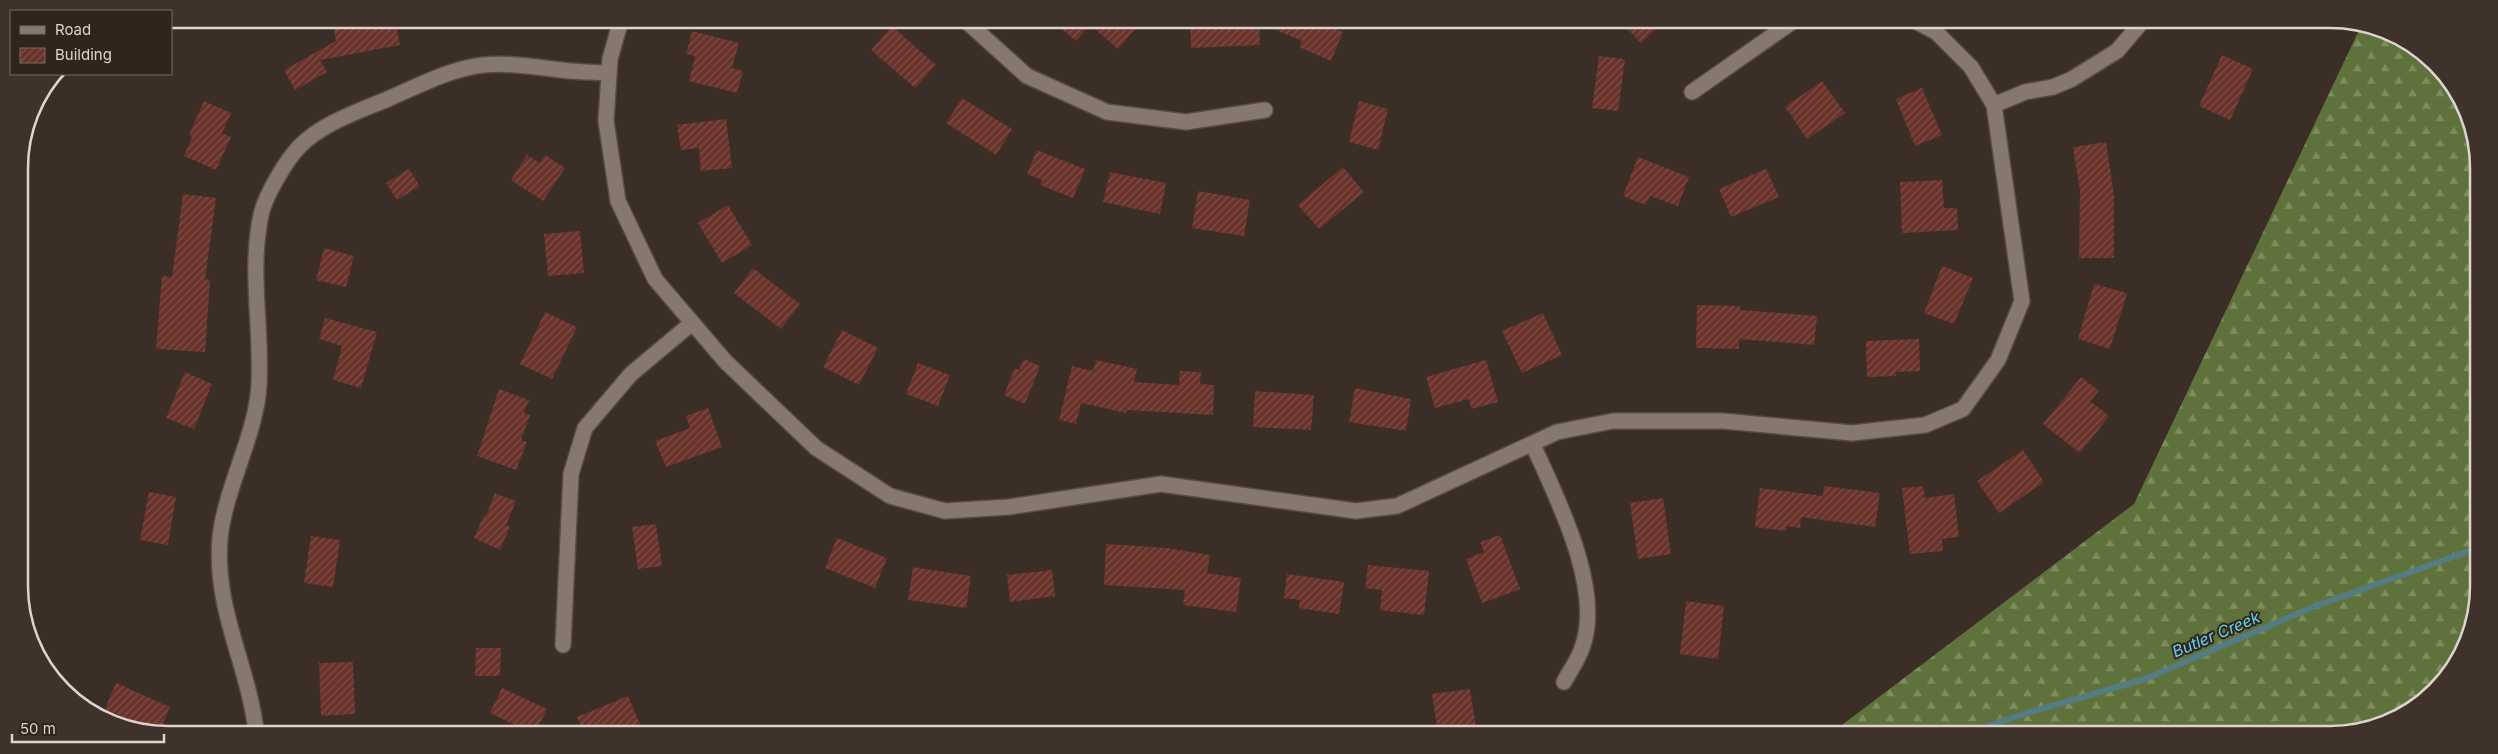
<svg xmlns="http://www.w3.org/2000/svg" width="2498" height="754" viewBox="0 0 2498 754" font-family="Inter,sans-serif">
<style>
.forest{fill:url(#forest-firs)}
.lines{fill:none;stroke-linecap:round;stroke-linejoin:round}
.stream{stroke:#547c83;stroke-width:6}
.building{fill:url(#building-hatch)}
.minor-casing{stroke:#564b45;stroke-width:18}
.minor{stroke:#87786f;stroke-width:15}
.labels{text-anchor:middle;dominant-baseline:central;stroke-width:4;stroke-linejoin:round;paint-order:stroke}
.water-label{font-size:16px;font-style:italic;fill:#61d5ef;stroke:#31241d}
.rim{fill:none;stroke:#ddd4cf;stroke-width:2.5}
</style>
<defs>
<pattern id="forest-firs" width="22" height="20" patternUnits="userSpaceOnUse" patternTransform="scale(1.25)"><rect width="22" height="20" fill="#60723c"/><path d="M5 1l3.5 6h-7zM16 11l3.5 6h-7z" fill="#7e8c60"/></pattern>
<pattern id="building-hatch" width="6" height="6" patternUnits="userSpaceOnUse" patternTransform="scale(1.25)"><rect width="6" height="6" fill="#69322a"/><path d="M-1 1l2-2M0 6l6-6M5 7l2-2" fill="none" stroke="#7e4f48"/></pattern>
</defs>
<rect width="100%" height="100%" fill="#3b2e26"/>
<!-- forest -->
<path class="forest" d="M2362 24H2369L2436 62 2464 101 2476 139 2474 625 2459 661 2428 699 2387 724 2340 735 1830 734 2134 504Z"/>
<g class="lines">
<!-- stream -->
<path class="stream" d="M1964 734 2027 713 2145 679 2313 607 2475 549"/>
</g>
<!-- building -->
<path class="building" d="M332 19H366V22L395 19 400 45 320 60 327 72 295 90 284 70 336 41Z
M1052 21H1142L1118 49 1090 25 1076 41Z
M1190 21H1316L1343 32 1331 61 1299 47 1302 41 1259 23 1260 45 1191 48Z
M1621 22H1664L1641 43Z
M892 26 936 65 915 88 871 50Z
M692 31 739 43 732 68 743 71 737 93 689 81 695 56 686 54Z
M2222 55 2253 69 2230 120 2199 106Z
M1599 56 1625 59 1618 111 1592 108Z
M1822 81 1845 113 1807 139 1785 107Z
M1922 88 1942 135 1915 146 1896 99Z
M962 98 1012 129 996 155 946 123Z
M204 101 231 113 222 133 231 137 216 170 184 156 192 137 189 135Z
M1359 101 1388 109 1378 150 1349 142Z
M726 119 732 168 701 171 699 148 681 150 677 125Z
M2106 142 2114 195V258H2079L2080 190 2073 147Z
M1037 150 1085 169 1073 198 1040 185 1042 180 1027 174Z
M527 155 540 163 545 155 565 168 543 201 511 180Z
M1638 157 1689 177 1678 206 1650 196 1646 205 1623 196Z
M1343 167 1364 192 1319 229 1298 205Z
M409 169 420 186 397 200 386 183Z
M1766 169 1779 197 1731 217 1719 189Z
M1110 172 1166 183 1160 214 1103 202Z
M1942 180 1944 208H1957L1958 230 1902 233 1900 182Z
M1198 191 1250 200 1244 236 1192 228Z
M183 194 216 198 205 279 210 280 205 352 156 349 162 276 172 277Z
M728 205 752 245 722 263 698 223Z
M580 231 584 273 548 276 544 234Z
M324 248 354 256 346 287 316 280Z
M1942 266 1973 278 1954 324 1924 313Z
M753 268 800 304 781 329 734 293Z
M2094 284 2127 293 2110 349 2078 339Z
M1697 305 1740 306V310L1817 316 1814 345 1739 339V349L1696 348Z
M545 312 577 327 552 379 520 364Z
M1543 313 1562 355 1522 373 1502 331Z
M325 318 377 332 361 388 333 380 342 346 319 339Z
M842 330 878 348 859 385 823 367Z
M1919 339 1920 371 1896 372V376L1867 377 1866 341Z
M1024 359 1040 366 1025 404 1004 395 1015 368 1019 370Z
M1096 360 1137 369 1134 382 1179 385 1180 371 1201 372 1200 384 1214 385 1213 415 1127 410 1126 413 1081 403 1076 424 1059 420 1072 366 1093 371Z
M1486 360 1498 402 1471 409 1469 399 1435 408 1426 377Z
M918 363 950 375 938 406 906 394Z
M185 372 212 384 194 429 166 418Z
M2081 377 2099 391 2090 401 2109 416 2080 453 2043 424Z
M1355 388 1411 399 1406 431 1349 422Z
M499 389 529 400 524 413 530 415 521 440 527 442 516 470 477 456Z
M1255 391 1314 395 1311 430 1253 427Z
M708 408 722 447 666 467 655 441 690 428 686 416Z
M2023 450 2044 482 1999 513 1977 481Z
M1824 486 1880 493 1875 527 1801 517 1800 528 1787 526 1786 531 1755 527 1760 488 1823 496Z
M1923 486 1925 498 1954 494 1959 537 1942 539 1943 551 1910 554 1902 488Z
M149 492 176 497 168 545 140 540Z
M495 493 516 501 506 525 510 527 500 550 474 538 484 515 486 516Z
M1663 498 1671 554 1638 559 1630 503Z
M656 524 662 566 638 569 632 527Z
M1500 535 1520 589 1482 603 1466 559 1484 552 1480 542Z
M311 536 340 540 333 587 304 583Z
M837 538 887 558 875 588 825 568Z
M1106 544 1167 548 1210 555 1207 573 1241 578 1236 612 1183 605 1185 590 1104 585Z
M1368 565 1429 571 1424 615 1380 610 1382 590 1365 588Z
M913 567 971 576 966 608 908 600Z
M1052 570 1055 596 1010 602 1007 575Z
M1287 574 1344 582 1339 614 1299 608 1300 600 1284 598Z
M1686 601 1724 606 1718 659 1680 654Z
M476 648H501L500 676H475Z
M353 662 355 714 321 716 319 663Z
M116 683 170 707 160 730H153L105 709Z
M502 688 547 709 536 731H528L490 713Z
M1470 689 1477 733H1438L1432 694Z
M628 696 640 724 623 731H583L577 717Z"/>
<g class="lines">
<!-- minor casing -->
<g class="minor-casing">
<path id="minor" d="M621 20 610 59 606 121 618 201 655 279 725 361 816 448 890 496 945 511 1009 507 1161 484 1356 511 1397 506 1557 432 1613 421H1723L1852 433 1925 425 1963 409 1998 360 2022 301 1994 105 1971 67 1936 32 1919 23
M966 21 1027 76 1107 112 1186 122 1265 110
M1692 92 1792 22
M1994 105 2025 92 2053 87 2072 79 2117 51 2141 23
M1533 445C1557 498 1604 590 1582 648 1578 660 1570 671 1564 682
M563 645 571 474 585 428 631 374 692 323
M256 731C248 664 214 609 220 538 225 488 257 433 259 384 262 327 249 271 261 215 265 196 286 160 300 146 324 122 360 111 390 98 420 85 450 69 483 65 507 63 529 66 553 69 571 72 590 72 609 73"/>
</g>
<!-- minor -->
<use href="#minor" class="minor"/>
</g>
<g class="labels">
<!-- water labels -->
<g class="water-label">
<text transform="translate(2216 634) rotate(-23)">Butler Creek</text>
</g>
</g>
<!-- crop -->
<path d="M0 0H2498V754H0ZM168 28H2330A140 140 0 0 1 2470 168V586A140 140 0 0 1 2330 726H168A140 140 0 0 1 28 586V168A140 140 0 0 1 168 28Z" fill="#3f322b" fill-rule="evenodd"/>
<path class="rim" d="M168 28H2330A140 140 0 0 1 2470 168V586A140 140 0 0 1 2330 726H168A140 140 0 0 1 28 586V168A140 140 0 0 1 168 28Z"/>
<!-- legend -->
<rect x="10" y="10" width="162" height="65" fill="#31241d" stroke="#766a64"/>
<rect x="20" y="26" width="25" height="8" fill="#87786f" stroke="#766a64"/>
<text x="55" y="35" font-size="15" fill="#ddd4cf">Road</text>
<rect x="20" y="48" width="25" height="15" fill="url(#building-hatch)" stroke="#766a64"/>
<text x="55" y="60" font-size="15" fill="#ddd4cf">Building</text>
<!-- scale -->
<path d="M12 734v8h152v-8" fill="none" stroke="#ddd4cf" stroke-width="2.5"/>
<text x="20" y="734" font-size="15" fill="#ddd4cf" stroke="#31241d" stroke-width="4" paint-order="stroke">50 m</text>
</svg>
